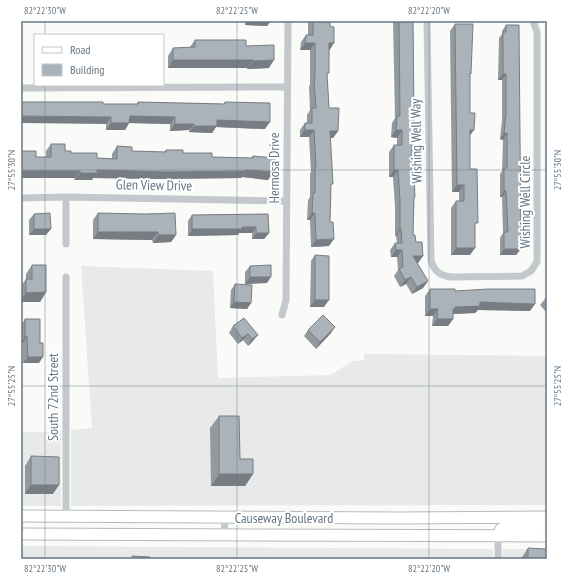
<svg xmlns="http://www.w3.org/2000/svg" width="568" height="580" viewBox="0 0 568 580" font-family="'PT Sans Narrow',sans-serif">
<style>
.built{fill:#e8e9e9}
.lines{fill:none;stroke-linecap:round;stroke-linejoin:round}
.secondary-casing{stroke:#b3babf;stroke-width:13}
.street{stroke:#c3c8cc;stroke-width:7}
.secondary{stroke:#fff;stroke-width:11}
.wall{fill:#929a9f}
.shaded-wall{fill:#777d82}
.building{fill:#aab3b9;stroke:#777d82}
.ticks{fill:none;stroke:#657683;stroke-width:1;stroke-opacity:0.45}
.labels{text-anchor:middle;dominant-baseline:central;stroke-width:4;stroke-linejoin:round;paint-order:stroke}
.street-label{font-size:14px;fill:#657683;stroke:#fff}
.neatline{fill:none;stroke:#657683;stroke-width:1.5}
.ticks-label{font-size:10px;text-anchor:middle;fill:#657683}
</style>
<rect width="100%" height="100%" fill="#fafaf8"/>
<!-- built -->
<path class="built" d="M81 266 213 271 218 378 331 375 352 361 364 360V354L547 356V505L71 506V430L92 428Z
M61 431V506H21V432H45Z
M21 546 493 549V559H21Z
M503 549H547V559H502Z"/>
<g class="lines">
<!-- secondary casing -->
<g class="secondary-casing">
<path id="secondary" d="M21 516 400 518 547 517
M21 534 547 536
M498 536 501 529 509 526 547 525"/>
</g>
<!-- street -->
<path class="street" d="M427 21 431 260C434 272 441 276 452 277L522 276 531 271 537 262V32L533 21
M21 88 287 87
M21 198 66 197 287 201
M66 244V197
M282 315 286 300 288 21
M66 517V277
M224 535 225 518
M498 559V536"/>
<!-- secondary -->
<use href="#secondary" class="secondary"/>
</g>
<!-- wall -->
<path class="wall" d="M245 21H271L267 26 245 25Z
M308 21H330L327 76 329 108 338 131 333 138H330L331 185 329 246 311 247 310 220H307L308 200 310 197V174L311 172 309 137H300V130L305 123H307V115L310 110 309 86 310 85V50H300L301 42 306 35H308Z
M391 21H413L414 138 412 141V177L414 199 413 235 416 242 423 256 418 263H417L428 281 423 288 412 294 406 284 400 287 394 276 398 270 397 257H391L390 250 395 243H397L396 236H395V207L393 177H389V152L394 145H397V138L391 137 392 123 395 118 393 21Z
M455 24 470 75V169L475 227 470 255H451V208L456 201H459V192H452L450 31Z
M506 25 521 249 516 255H500V238L503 233 502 197H500V174L502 171 503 140 500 139 502 120V80H498L499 38 502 34V31Z
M195 40 246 46 269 68 247 69V68H168V56L173 48 190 47Z
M138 102 224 104 225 102 265 129 216 127 212 133 189 132V130L170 131V124L129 123 125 130H106V124L103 104H137Z
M51 144 71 153 97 158 112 159V154L117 146 132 151 164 152 166 150 183 153 212 157 251 158 253 156 273 172 268 180 242 177 241 178 160 179 93 178 92 180H74L75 178H21V151L36 157H46V151Z
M98 213 176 235 171 242 153 243 152 240 93 239V220Z
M34 214 46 235H29V220Z
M268 214 269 233 264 239H252V233H239L238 235 188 236V221L192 215Z
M315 255 324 307H310L311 261Z
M32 265 46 292 40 302H21V286L26 279V274Z
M250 266 267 283 245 284V272Z
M235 284 251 303 247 309 230 308 231 290Z
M430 289 455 291 530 311 478 310 475 313 453 314V319L448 326H432L433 316H425V296Z
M547 297V313L540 305 545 299Z
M244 318 253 341 248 346 243 340 238 344 229 333 233 326Z
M25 319 39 363H23V343H21V325Z
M308 330 331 333 316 349 304 336Z
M219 416 240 459 253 474 245 486H211L210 428Z
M31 456 53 494H25V466Z
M528 548 547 559H522V557Z"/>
<!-- shaded-wall -->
<path class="shaded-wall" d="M248 21H271L267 26 245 25Z
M305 43H315L310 50H300Z
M329 43H334L329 51Z
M173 60H253L247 68H168Z
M274 60 269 68 247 69 253 61Z
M503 74H506L502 80H498Z
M21 116 111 117 106 124 21 123Z
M130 116 175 117 170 124 129 123 125 130H106L111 123Z
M217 120 270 122 265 129 216 127 212 133 189 132 194 126Z
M175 124H194L189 130 170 131Z
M305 130H314L309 137H300Z
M396 130H402L397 138 391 137Z
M470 130H474L469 137Z
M330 131H338L333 138H325Z
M504 133H507L503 140 500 139Z
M97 170H246L273 172 268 180 242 177 241 178 160 179 93 178 92 180H74L80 173Z
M394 170H398L393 177H389Z
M21 171H80L75 178H21Z
M457 185H464L459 192H452Z
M504 191H506L502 197H500Z
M312 213H315L310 220H307Z
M256 227 252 233H239L238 235 188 236 192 229Z
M400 228 401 229 396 236H395Z
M34 229H51L46 235H29Z
M98 232H158L152 240 93 239Z
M256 233H269L264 239H252Z
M158 235H176L171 242 153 243Z
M334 239 329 246 311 247 316 240Z
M456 248H475L470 255H451Z
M504 249H521L516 255H500Z
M396 250H402L397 257H391Z
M413 256H423L418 263H408Z
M250 277H271L267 283 245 284Z
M411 277 406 284 400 287 405 280Z
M428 281 423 288 412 294 417 287Z
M46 292 40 302H21V299L26 293Z
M315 300H329L324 307H310Z
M234 302 251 303 247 309 230 308Z
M480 302 535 304 530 311 478 310 475 313 451 314 453 309 455 307Z
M430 309H438L433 316H425Z
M437 319H453L448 326H432Z
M335 327 331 333 316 349 320 342Z
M248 334 243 340 238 344 242 338Z
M258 335 253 341 248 346 252 339Z
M27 336 23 343H21L25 337Z
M28 357H43L39 363H23Z
M219 474H253L245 486H211Z
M31 485H59L53 494H25Z"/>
<!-- building -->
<path class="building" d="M313 21H330V26L334 27V43H329V73H327L329 108H339L338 131H330L333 184H331L330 222H333L334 239 316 240 315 213H312L313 193H315V167H316L314 130H305V123H312V108H316L314 79H315V43H305L306 35H313Z
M399 21H413L414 116V138H412V177H414L415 197H414L413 235H415L416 242H422L423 256H413L428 281 417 287 411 277 405 280 399 269 403 267 402 250H396L395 243H402L401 229 400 228V200L398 170H394V145H402V130H396L397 116H400Z
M455 24H473L471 74 470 73V113H475L474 130H470V169H477L478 223H475V248H456V201H464V185H457Z
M506 25H519L521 249H504V232H508L506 191H504V168H507V133H504L506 113V74H503V32H506Z
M195 40H246V46L274 45V60L253 61V60H173V48L195 47Z
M21 102H103V104H138V102L225 104V102L270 103V122L217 120V126H194V124H175V117L130 116 129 123H111V117L21 116Z
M51 144H65V151H71V153H97V158L117 159V146L132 147V151L166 152V150H183V153H212V157L253 158V156L275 158 273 172 246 170V171L166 172 97 170V173H80V171H21V151H36V157H51Z
M50 213 51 229H34V214Z
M98 213 145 214 175 213 176 235H158V232H98Z
M268 214 269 233H256V227H242V229H192V215Z
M315 255 329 256V300H315Z
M32 265H46V292L26 293V279H32Z
M271 265V277H250V266Z
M235 284 252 285 251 303 234 302Z
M430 289H455V291L488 289H535V304L480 302V306L455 307V309H453V319H437L438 309H430Z
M547 297V302L545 299Z
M323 315 335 327 320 342 308 330Z
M244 318 258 335 252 339 248 334 242 338 233 326Z
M25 319H40V343H43V357H28L27 336 25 337Z
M219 416H239L240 459H253V474H219Z
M31 456 59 457V485H31Z
M528 548 547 549V559H528Z
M132 556 150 557V559H132Z"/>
<!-- ticks -->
<path class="ticks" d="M45 21V35M237 21V559M429 21V559M45 85V559M21 170H547M21 386H547"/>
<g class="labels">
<!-- street labels -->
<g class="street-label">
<text transform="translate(416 141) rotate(-91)">Wishing Well Way</text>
<text transform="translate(274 168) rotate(-90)">Hermosa Drive</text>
<text transform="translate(154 185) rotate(1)">Glen View Drive</text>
<text transform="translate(525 202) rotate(-90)">Wishing Well Circle</text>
<text transform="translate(53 397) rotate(-90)">South 72nd Street</text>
<text x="284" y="518">Causeway Boulevard</text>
</g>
</g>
<!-- border -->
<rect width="568" height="580" fill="none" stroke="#ffffff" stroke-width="44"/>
<!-- legend -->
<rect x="34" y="34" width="130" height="52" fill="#ffffff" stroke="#c1c8cd"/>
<rect x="42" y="47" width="20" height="6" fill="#ffffff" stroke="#c1c8cd"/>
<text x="70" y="54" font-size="12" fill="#657683">Road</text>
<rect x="42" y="64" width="20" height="12" fill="#aab3b9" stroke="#c1c8cd"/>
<text x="70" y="74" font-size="12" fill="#657683">Building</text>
<rect x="22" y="22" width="524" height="536" class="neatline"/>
<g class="ticks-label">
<text x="45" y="14">82°22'30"W</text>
<text x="237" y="14">82°22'25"W</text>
<text x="429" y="14">82°22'20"W</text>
<text transform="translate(11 170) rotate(-90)" y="4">27°55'30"N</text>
<text transform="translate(557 170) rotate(-90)" y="4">27°55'30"N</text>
<text transform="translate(11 386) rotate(-90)" y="4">27°55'25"N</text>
<text transform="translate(557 386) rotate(-90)" y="4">27°55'25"N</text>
<text x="45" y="572">82°22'30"W</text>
<text x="237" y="572">82°22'25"W</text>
<text x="429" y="572">82°22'20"W</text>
</g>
</svg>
